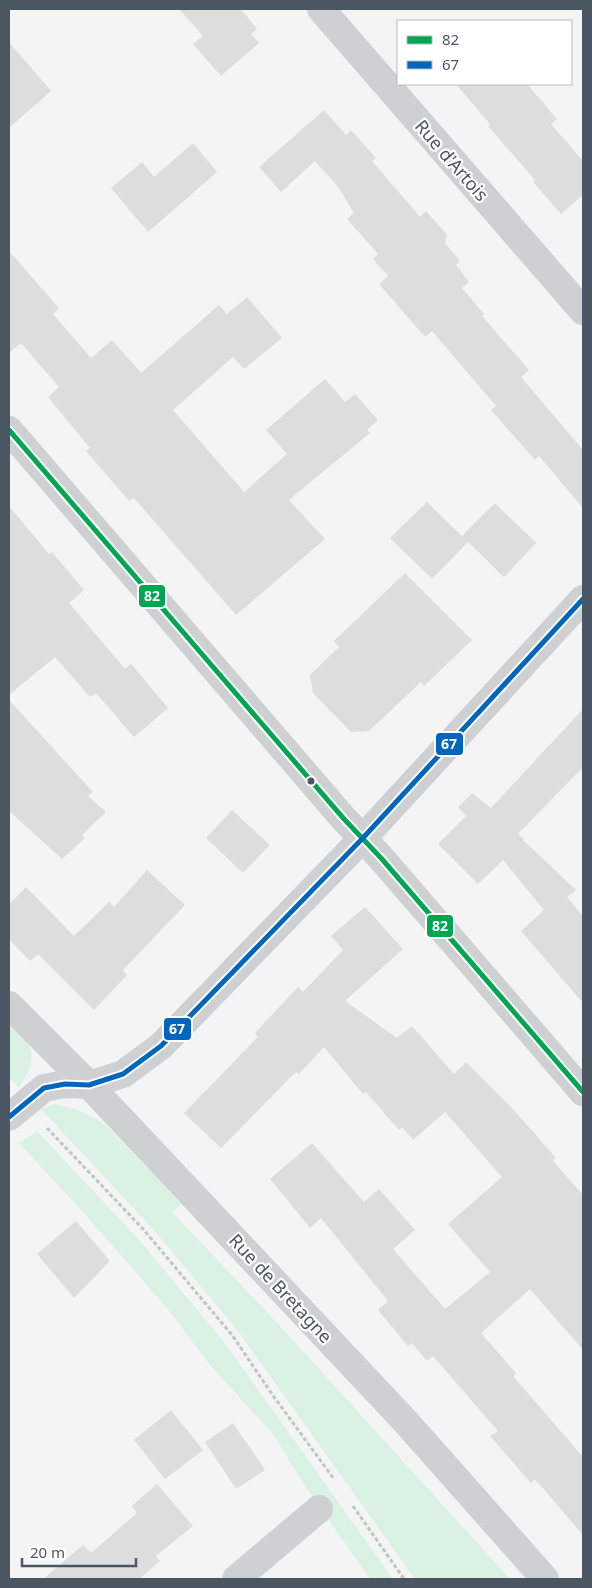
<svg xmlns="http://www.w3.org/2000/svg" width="592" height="1588" viewBox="0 0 592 1588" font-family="'Noto Sans',sans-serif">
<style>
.green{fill:#d9f2e3}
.building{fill:#ddddde}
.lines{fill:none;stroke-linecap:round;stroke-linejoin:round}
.path{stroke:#bcc7c4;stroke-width:3;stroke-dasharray:4 2.5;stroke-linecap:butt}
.minor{stroke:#ced0d2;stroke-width:28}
.bus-1-casing{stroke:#fff;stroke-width:9}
.bus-2-casing{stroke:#fff;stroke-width:9}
.bus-1{stroke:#00a651;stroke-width:5}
.bus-2{stroke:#0065bd;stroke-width:5}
.bus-dot{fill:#4a5661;stroke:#fff;stroke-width:2}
.labels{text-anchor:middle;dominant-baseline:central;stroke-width:4.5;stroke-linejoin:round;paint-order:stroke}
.street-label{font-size:18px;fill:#4a5661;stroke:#fff}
.line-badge{stroke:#fff;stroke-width:2}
.badge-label{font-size:14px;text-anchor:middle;font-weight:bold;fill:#fff}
</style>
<rect width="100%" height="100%" fill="#f4f4f4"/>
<!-- green -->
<path class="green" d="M9 1026C15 1032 25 1039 29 1046 36 1060 27 1076 19 1087L9 1078Z
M53 1104C73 1107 95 1115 111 1130L181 1204 172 1212 280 1326 510 1579H415L238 1331 153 1229 41 1109Z
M37 1131 140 1241 224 1342 393 1579H370L303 1483 273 1434 210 1365 167 1308 83 1212 19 1143Z"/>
<!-- building -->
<path class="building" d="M179 9H241L257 29 251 34 259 43 221 76 193 44 203 36Z
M9 42 51 91 9 128Z
M456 84H527L557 119 551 124 583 161V195L561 214 533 182 535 180 488 126 490 124Z
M324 110 346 135 351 130 376 158 372 161 420 217 426 211 447 235 445 243 460 261 456 265 469 282 462 288 484 314 482 316 529 370 521 377 583 450V508L539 456 535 460 491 410 496 406 432 331 425 337 379 284 388 276 373 259 378 254 347 219 354 213 339 188 315 161 281 192 259 167Z
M193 143 217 172 148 232 111 188 142 162 154 177Z
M9 251 59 308 53 314 91 358 112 340 141 373 219 305 227 314 247 297 282 338 244 369 233 357 173 410 244 492 287 454 266 430 325 379 345 402 355 394 378 420 367 430 370 433 289 500 325 539 236 615 134 498 129 501 86 451 90 448 48 397 59 387 21 343 9 353Z
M427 502 468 542 432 579 390 538Z
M495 503 536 543 504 577 462 536Z
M9 506 49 554 52 552 84 590 69 603 125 669 131 664 168 708 134 737 96 693 90 697 55 657 9 695Z
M405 573 472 640 424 686 421 682 369 731 351 732 313 693 310 675 339 647 334 641Z
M9 700 93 792 88 796 106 812 82 835 85 838 62 859 9 811Z
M583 709V767L518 834 524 839 523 840 576 890 567 897 583 916V1003L521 931 544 910 503 860 478 884 438 844 466 816 458 807 472 793 491 808Z
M232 810 270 845 243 873 206 838Z
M147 870 185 905 123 970 127 975 94 1010 38 954 30 961 9 939V904L26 887 74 936 109 902 114 907Z
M365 907 403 949 345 1001 397 1038 412 1026 454 1074 466 1062 512 1108 556 1158 553 1161 583 1195V1350L530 1289 481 1333 516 1373 513 1376 583 1457V1535L535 1479 531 1483 490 1436 498 1431 433 1356 427 1361 412 1343 408 1346 378 1310 388 1301 321 1218 310 1228 270 1179 312 1143 364 1202 379 1189 415 1230 393 1249 445 1309 490 1272 448 1224 502 1177 445 1112 413 1140 402 1127 399 1130 366 1092 363 1094 324 1047 299 1074 296 1072 221 1148 184 1113 258 1037 255 1033 298 987 303 992 343 950 331 936Z
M76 1221 110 1261 74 1298 37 1254Z
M171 1410 203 1450 165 1479 134 1440Z
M233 1423 265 1470 236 1489 205 1442Z
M157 1484 193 1526 156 1556 160 1561 139 1579H43L83 1545 91 1553 137 1513 132 1506Z"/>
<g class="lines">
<!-- path -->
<path class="path" d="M47 1128 143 1229 232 1335 274 1397 334 1479
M353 1506 404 1579"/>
<!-- minor -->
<path class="minor" d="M321 9 583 311
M9 430 344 819 381 858 583 1092
M9 1005 89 1085 406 1422 545 1579
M9 1117 44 1088 65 1084 89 1085 123 1074 161 1046 362 839 583 599
M236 1579 319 1509"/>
<!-- bus-1 casing -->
<g class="bus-1-casing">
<path id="bus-1" d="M9 430 344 819 381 858 583 1092"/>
</g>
<!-- bus-2 casing -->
<g class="bus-2-casing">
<path id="bus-2" d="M9 1117 44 1088 65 1084 89 1085 123 1074 161 1046 362 839 583 599"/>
</g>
<!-- bus-1 -->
<use href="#bus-1" class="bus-1"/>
<!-- bus-2 -->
<use href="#bus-2" class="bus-2"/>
</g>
<!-- markers -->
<circle class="bus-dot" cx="311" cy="781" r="4.5"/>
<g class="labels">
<!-- street labels -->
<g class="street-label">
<text transform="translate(452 160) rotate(49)">Rue d'Artois</text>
<text transform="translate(281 1288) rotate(47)">Rue de Bretagne</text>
</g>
</g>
<g class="line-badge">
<rect x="138" y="584" width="28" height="24" rx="5" fill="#00a651"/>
<rect x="435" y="732" width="29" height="24" rx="5" fill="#0065bd"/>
<rect x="426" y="914" width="28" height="24" rx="5" fill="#00a651"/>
<rect x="163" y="1017" width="29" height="24" rx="5" fill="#0065bd"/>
</g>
<g class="badge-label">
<text x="152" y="601">82</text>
<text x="449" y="749">67</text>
<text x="440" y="931">82</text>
<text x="177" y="1034">67</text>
</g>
<!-- border -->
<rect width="592" height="1588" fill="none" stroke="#4a5661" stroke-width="20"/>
<!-- legend -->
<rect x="397" y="20" width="175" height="65" fill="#ffffff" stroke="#b7bbc0"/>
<rect x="407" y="36" width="25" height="8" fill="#00a651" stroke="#b7bbc0"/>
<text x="442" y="45" font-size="15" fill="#4a5661">82</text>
<rect x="407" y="61" width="25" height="8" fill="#0065bd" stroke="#b7bbc0"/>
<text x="442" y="70" font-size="15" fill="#4a5661">67</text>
<!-- scale -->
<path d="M22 1558v8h114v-8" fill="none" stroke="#4a5661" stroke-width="2.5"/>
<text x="30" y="1558" font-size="15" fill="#4a5661" stroke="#ffffff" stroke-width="4" paint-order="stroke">20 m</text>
</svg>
